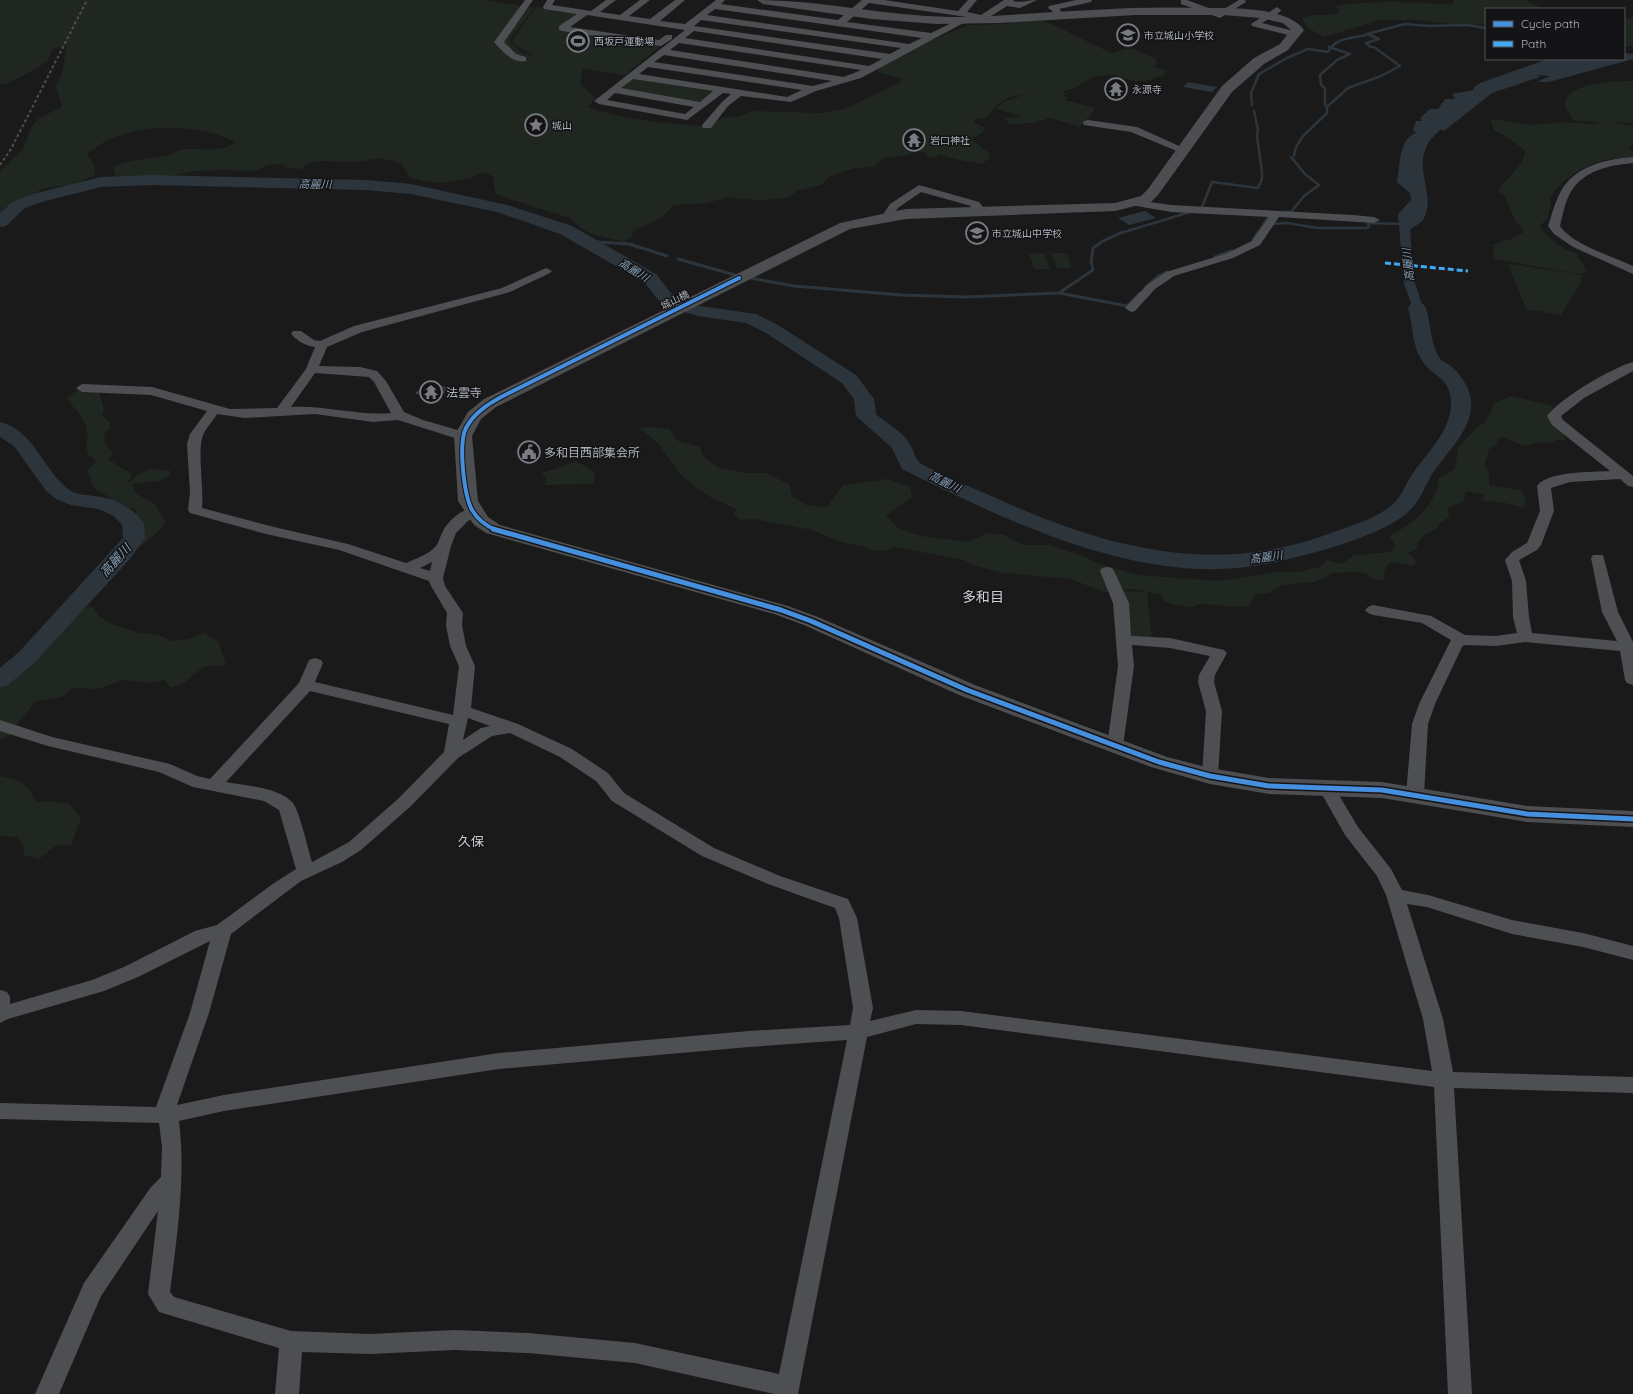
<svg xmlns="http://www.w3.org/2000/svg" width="1633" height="1394" viewBox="0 0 1633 1394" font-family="Quicksand,'Noto Sans JP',sans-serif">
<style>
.green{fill:#202721}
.water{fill:#2d353c}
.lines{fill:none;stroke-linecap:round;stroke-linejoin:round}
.stream-far1{stroke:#2d353c;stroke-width:2.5}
.stream{stroke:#2d353c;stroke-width:3}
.river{fill:#2d353c;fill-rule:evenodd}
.building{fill:#323232;stroke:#424346}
.street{fill:#4e4f53;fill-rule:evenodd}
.secondary{fill:#4d4e51;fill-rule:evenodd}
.rail{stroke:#4e4f51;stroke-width:2;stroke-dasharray:3 2.5;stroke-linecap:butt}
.quiet{stroke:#3fa9f5;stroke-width:3;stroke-dasharray:6 3;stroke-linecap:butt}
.cycleway-far1-casing{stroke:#141416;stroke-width:6}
.cycleway-casing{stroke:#141416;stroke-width:8}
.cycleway-far1{stroke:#468fdf;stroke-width:4}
.cycleway{stroke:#468fdf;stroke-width:5}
.labels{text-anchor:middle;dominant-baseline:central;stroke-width:3;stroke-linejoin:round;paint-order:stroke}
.far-poi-label{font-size:10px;fill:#acb1ba;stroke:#141416;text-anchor:start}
.far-street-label{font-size:10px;fill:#acb1ba;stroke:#141416}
.far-water-label{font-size:11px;font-style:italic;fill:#859eb4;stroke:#141416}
.poi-label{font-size:12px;fill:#acb1ba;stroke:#141416;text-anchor:start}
.water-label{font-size:13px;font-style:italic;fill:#859eb4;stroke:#141416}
.neighbourhood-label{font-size:13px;fill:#cdcfd6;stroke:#141416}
.quarter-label{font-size:14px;fill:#cdcfd6;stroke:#141416}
</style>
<rect width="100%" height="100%" fill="#1a1a1a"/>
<!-- green -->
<path class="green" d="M0 0H487L534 8 510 39 511 44 523 53 537 58 513 44V39L536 7 581 14 559 28 663 44 625 75 583 69 580 83 595 98 588 107C624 120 662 123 700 126L706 121H717L722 118 740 116 751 111 820 113 844 109 899 83 902 79 878 72 879 68 925 43 969 25 1007 24 1039 19 1054 25 1111 53 1132 48 1154 58 1157 62 1155 67 1165 70V75L1145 81H1135L1114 75 1093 77 1073 89 1062 92 1067 94 1063 96 1068 98 1065 100 1096 108 1080 127 1050 118 1033 123 1009 124 1005 118 1021 117 996 108 1003 102 1023 95 1039 94C1015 95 1001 95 987 117L975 119 974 122 985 128 982 133 971 139 989 153V158L982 164 955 159 939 154 936 158 926 156V153L914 149 910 155 884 158 873 167 855 168 830 176 823 184 797 191 787 198 763 200 739 199 727 197 707 203 674 205 661 218 634 230 631 237 624 242 589 233 578 226 571 218 550 212 496 194 493 181 495 177 485 173 477 174 472 178 445 183 422 181 410 177 402 164 381 158 355 162 321 161 309 163 300 169 287 168 283 164 268 165 254 171 223 170 194 171 165 177H117L114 173V166C133 159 150 159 169 155 173 154 177 151 181 150 198 146 221 155 235 142 202 124 145 123 111 139 102 142 95 149 87 154L95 166V175L72 185 44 188 0 213V171L23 149 30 130 39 118 62 107 56 85 62 73 67 46 53 48 48 60 39 67 5 85 0 83Z
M1454 0H1525L1544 9H1486V24L1461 25 1417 20H1379L1324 37 1306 27 1302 18C1317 13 1323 16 1338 14L1339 9 1335 6C1374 0 1413 2 1453 5Z
M1633 18V46H1624V19Z
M632 79H635L714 92 703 102H700L619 89Z
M1633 81V123L1610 122 1633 126V146L1630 147 1629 149 1633 151V158C1603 155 1566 171 1550 198 1552 206 1547 211 1548 219L1540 225C1543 235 1554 241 1562 247 1567 251 1574 251 1579 255L1577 257 1583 263 1586 271 1583 273H1573L1495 259 1493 250 1495 247 1491 245 1514 238 1524 232 1515 220 1505 197 1498 191C1505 179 1525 165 1525 151L1509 138 1494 130 1491 121 1493 119 1532 125 1563 122 1592 124 1600 122 1574 121C1572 117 1567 112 1566 107 1560 82 1619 81 1633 81Z
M1044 253 1050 269H1034L1029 254Z
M1051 253H1067L1072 268H1057Z
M1508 264 1577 274 1582 275 1580 284 1561 315 1526 309Z
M81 389 99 392 104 409 102 415 110 423V428L104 433 106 445 113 453 109 460 132 474 127 484 140 473 151 469 171 471 169 476 160 481 130 484 134 487 135 493 156 505 161 516 166 521 161 529 140 547 135 546 141 535 135 509 113 505C111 496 104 494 97 490 93 487 91 482 89 478L91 476 87 474V470L95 463V459L88 455 86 445 88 439 86 426 80 415 67 399 70 395Z
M1510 396 1553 406 1548 417 1566 438 1565 440H1556L1552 443 1540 442 1524 446 1502 437 1497 439V444L1489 449 1484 467 1489 470V485L1520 490 1526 499 1524 508 1505 503 1483 501 1484 495 1466 491 1463 502 1454 505 1448 509 1449 517 1440 523 1437 529C1425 534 1419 537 1416 549L1408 553 1416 561 1414 566 1391 562 1386 566 1383 581 1375 580 1365 573 1353 572 1332 573 1324 578 1314 582 1282 585 1269 593 1256 594 1250 604 1244 607 1200 604 1190 608 1164 602 1161 595 1133 589 1105 592 1070 579 1004 573 974 566 964 560 895 547 885 551 871 550 863 546 844 543 812 530 753 519 740 520 734 515 736 509 712 498 694 486 680 474 658 443 639 428 652 427 670 429 676 440 700 447 703 456 719 468 748 473H766L790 485 792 496 806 505 827 507 843 485 888 479 910 487 912 497 886 515 898 528 921 536 968 542 987 533 1004 535 1023 545H1049L1085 557 1096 563 1138 575 1218 581 1278 572H1298L1320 567 1327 560 1342 564 1354 555 1391 552 1396 546 1389 536C1413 524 1436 506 1439 478L1455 469 1458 448 1476 428 1486 422 1494 404Z
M576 462 587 467 595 473 593 484 544 485 546 479 542 473Z
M1123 591 1147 592 1152 639 1127 638Z
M74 607H93L98 615 112 624 139 633 159 635 172 641 189 639 204 633 218 641 226 665 203 667 184 683 171 688 164 680 149 683 123 680 98 689 73 688 62 697 36 701 14 728 12 734 0 741V676L11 668 12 662 17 656 43 636Z
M0 776C22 780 25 783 37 802H56L69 804 81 818 71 845 55 846 39 859 24 855V846L17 837 0 836Z"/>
<!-- water -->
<path class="water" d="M1624 53 1633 54V59L1549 82H1537L1550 76 1537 75 1540 77 1492 93 1444 131 1441 129C1436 134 1429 140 1427 146 1414 170 1436 196 1424 218 1422 223 1414 226 1410 230L1414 280 1426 317 1424 339 1404 284 1398 214 1411 200 1410 193 1397 182C1400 166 1399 138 1416 133L1413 130 1416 121H1422L1420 118 1430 109H1438L1445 99H1455L1452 94 1474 90 1473 88 1480 83 1548 59H1624Z
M1188 82 1217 87 1212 92 1183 87Z
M1145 211 1156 218 1129 225 1118 218Z"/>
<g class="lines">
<!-- stream-far1 -->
<path class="stream-far1" d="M1252 105 1251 93 1259 74 1287 58 1308 49 1328 52C1335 38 1352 38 1366 35
M1327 107 1325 105V88L1321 85 1320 75 1337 60 1350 54 1329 47
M1294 156 1296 147 1303 136 1327 113V107L1348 88 1381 76 1400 66 1374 47H1370L1366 43 1379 39 1367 34 1405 24 1429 26 1467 25 1486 28
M1202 207 1212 182 1258 188 1262 179V173L1257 136 1258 130 1254 111
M1286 212H1291L1304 196 1319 185 1305 174 1291 157
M1270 224 1287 223 1318 228H1367L1369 227 1368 223 1403 224
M1121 233 1190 212
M1258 233 1268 217"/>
<!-- stream -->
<path class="stream" d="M1253 240 1258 232
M583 241 629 244 667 256
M1215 257 1231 251
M678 259 735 275
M750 278 794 286 901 295 967 297 1059 293 1127 306 1140 293
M1145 288 1158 276 1167 272
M1059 293 1093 270 1091 262 1093 248 1103 241 1123 232"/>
<!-- river -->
<path class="river" d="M152 175 366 180 411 184 507 205 572 226 656 274 675 298 700 306 756 314 778 325 856 375 874 399 876 414C886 423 905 433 911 446 914 451 915 459 920 463 944 477 971 487 996 498 1106 548 1214 577 1331 533 1352 525 1380 518 1396 501 1402 495 1405 485 1410 478 1425 454 1452 432 1451 402 1451 378 1433 377 1423 362 1412 347 1413 325 1408 308L1411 304 1417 303 1423 304 1426 308C1431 323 1430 343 1439 357 1441 361 1447 363 1451 366 1460 374 1469 386 1471 399 1474 430 1446 452 1431 476 1425 487 1420 500 1411 509 1395 528 1344 544 1320 551 1287 560 1255 568 1221 569 1113 573 997 516 902 469L892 448 856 416 854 399 842 383 766 333 746 323 698 316 663 306 644 282 560 234 497 212 411 194 366 190 152 185 101 187 45 201 25 208 6 226 0 227V213L13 202 33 194 101 177Z
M0 422C36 431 43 472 71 491 78 495 87 495 95 496 114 498 132 507 144 523L145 538 130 559 35 662 8 685 0 687V668L19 652 123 538 122 525 114 516 98 509 71 505 58 500 47 492 14 446 0 437Z"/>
</g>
<!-- building -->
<path class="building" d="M430 384 447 388 445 390H447L436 399 416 393Z
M527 445 539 447 532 459 520 458Z"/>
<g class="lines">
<!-- street -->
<path class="street" d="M525 0H533L504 42 516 54 526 57V61C513 64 502 51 494 42Z
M547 0H555L552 5 591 11 606 0H616L600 12 620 15 640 0H650L629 16 650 19 675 0H685L660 21 685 24 716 0H725L721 4 838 20 862 0H884L958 11 968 0H977L967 12 981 15 1004 0H1014L1013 1C1021 3 1029 0 1037 0L1020 8 1007 6 980 23 974 18 869 3 847 22 931 33 962 18 965 17 969 20 861 78 816 91 791 102 741 96 728 106 711 128H703L702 126 703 124 722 102 731 94 723 93 687 120 599 104 594 101 685 30 587 15 570 27 659 40 666 35H672V39L661 46 562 31 559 30V26L577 14 544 9 543 7ZM715 9 922 38 909 44 707 15ZM701 20 901 48 890 54 694 26ZM694 31 882 59 869 66 685 38ZM679 43 861 70 844 77 670 50ZM664 55 832 81 813 86 654 62ZM648 67 802 90 787 97 639 74ZM633 79 713 91 700 102 621 88ZM615 93 694 107 685 114 607 100Z
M1076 0H1092L1091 2 1059 9 1064 14 1060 17 1048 8 1049 6Z
M1181 0H1187L1219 12 1239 0H1245L1246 2 1220 18 1181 4Z
M1277 7 1281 10 1280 12 1262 23 1298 32V36H1292L1252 26 1251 24Z
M1088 120 1137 127 1188 150 1183 153 1179 152 1131 132 1084 125 1083 123 1084 121Z
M1633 157V163C1611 165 1585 170 1572 190 1565 201 1563 214 1560 226 1573 245 1612 256 1633 266V274L1573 247 1554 234 1548 226C1552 214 1555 202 1561 191 1575 166 1606 159 1633 157Z
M919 185 979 202 983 207 978 214 974 215 969 212 971 206 921 192 898 208 891 218H883L882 216 890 204Z
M1135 200 1171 205 1353 215 1374 217 1380 220 1374 223 1279 217 1260 245 1233 258 1174 276 1155 289 1135 311 1131 312 1125 308 1147 285 1166 272 1225 254 1252 241 1269 217 1171 212 1131 205 1130 203Z
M546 268 552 271 550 273 510 292 362 332 327 347 319 366 360 367 377 371 386 381 404 412 423 420 468 433 470 436 468 439H458L398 420 373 422 315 414 245 418 217 414C213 421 206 428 203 435 197 450 204 488 202 508L274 527 348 544 406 563C415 559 430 554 436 546 439 542 440 536 443 531 449 520 464 506 478 509L480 512 478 515 468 521 456 533 451 546 443 578 445 586 463 613 462 625 466 646 475 666 471 708 518 724 572 749 608 773 624 793 714 848 780 876 848 899 857 918 873 1008 870 1021 916 1010 961 1011 1432 1071 1423 1019 1386 895 1377 876 1345 835 1319 789 1321 785 1327 783 1333 785 1358 827 1391 869 1402 890 1428 895 1512 920 1583 933 1633 946V960L1583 947 1512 934 1427 907 1407 904 1443 1019 1453 1072 1633 1077V1093L1454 1088 1472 1394H1448L1434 1087 961 1025 916 1024 867 1037 798 1394H774L635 1363 528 1353 455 1350 370 1354 302 1352 299 1394H275L279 1348 159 1312 148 1294 158 1211 101 1296 59 1394H35L84 1283 151 1187 161 1177 162 1147 159 1123 0 1119V1103L156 1107 190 1013 210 941 138 977 104 991 8 1019 0 1023V990L7 992 10 997V1004L92 980 124 967 195 931 217 925 274 883 296 869 279 810 264 801 193 787 159 772 48 746 0 731V720L52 737 170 764 197 776 210 779 299 683 309 660 315 658 321 660 323 663 315 682 453 715 459 666 450 646 446 625 447 613 431 586 429 581 339 550 266 534 190 513 188 510 190 492 187 444 190 434 207 411 151 395 82 392 76 388 82 384 152 387 230 409 277 408 306 369 315 347C306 346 297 341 291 334L293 331H301L314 340 320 341 354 326 502 288ZM315 373 369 377 374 382 391 413C358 416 325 405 291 407ZM432 562 430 571 420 568ZM310 691 449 724 444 752 399 798 349 842 312 862C308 849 300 813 293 803 279 787 246 786 226 782ZM468 718 490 726 481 728 463 740ZM510 733 560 757 596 781 612 801 702 856 768 884 835 908 839 918 853 1008 850 1025 749 1031 499 1053 224 1095 177 1105 209 1013 231 934 301 881 342 862 361 850 411 806 458 758 492 736ZM847 1040 779 1374 635 1343 528 1333 455 1330 370 1334 291 1331 174 1297 170 1292C177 1235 186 1178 179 1121L224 1111 499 1069 749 1047Z
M1633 362V371L1584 398 1561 416 1563 420 1633 476V487L1628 486 1620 479 1570 482 1551 488 1554 511 1541 545 1537 550 1519 560 1526 581 1529 617 1532 633 1617 641 1602 612 1591 558 1593 555H1603L1618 612 1633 642V685L1627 683 1625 680 1620 651 1525 642 1496 646 1464 645 1462 647 1435 704 1428 724 1424 795 1421 799 1415 801 1409 799 1406 795 1412 724 1419 704 1451 640 1422 623 1373 615 1368 613 1365 610 1368 607 1373 605 1431 616 1465 635 1496 636 1517 633 1513 617 1512 581 1505 560 1512 552 1527 543 1540 511 1537 486C1547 471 1593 472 1610 471L1552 425 1547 416C1559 399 1613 367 1633 362Z
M1107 567 1112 568 1114 571 1129 603 1131 636 1170 638 1224 650 1227 653 1215 675 1214 682 1222 711 1218 776 1216 780 1210 782 1204 780 1202 776 1206 711 1198 682 1199 675 1210 656 1170 648 1132 645 1134 666 1123 746 1121 750 1115 751 1109 750 1107 746 1118 666 1113 603 1100 571 1102 568Z"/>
<!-- secondary -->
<path class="secondary" d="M757 0C821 0 885 16 950 17 997 17 1044 12 1092 10 1132 7 1173 7 1213 8 1237 8 1289 8 1304 30L1288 50 1264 64 1232 92 1158 195 1151 202 1115 211 906 219 850 229 496 407 481 419 472 436 478 501 488 517 500 525 788 606 818 617 975 685 1167 757 1210 768 1269 778 1382 782 1527 806 1633 811V827L1527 822 1382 798 1269 794 1210 784 1151 767 959 695 804 625 774 614 486 533 474 525 458 501 454 436 468 412 484 399 840 223 906 209 1115 203 1141 196 1148 189 1222 86 1254 58 1280 44 1291 30 1283 23 1260 18 1223 15H1135L1000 23 937 24 872 19 763 4Z"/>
<!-- rail -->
<path class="rail" d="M0 165 11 149 87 0"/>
<!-- quiet -->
<path class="quiet" d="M1385 263 1468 271"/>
<!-- cycleway-far1 casing -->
<g class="cycleway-far1-casing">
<path id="cycleway-far1" d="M496 530C486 526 478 520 472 510 464 495 458 444 466 428 474 413 488 404 503 396L739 278"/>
</g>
<!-- cycleway casing -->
<g class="cycleway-casing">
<path id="cycleway" d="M493 529 781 610 811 621 967 690 1159 762 1210 776 1269 786 1382 790 1527 814 1633 819"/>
</g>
<!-- cycleway-far1 -->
<use href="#cycleway-far1" class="cycleway-far1"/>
<!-- cycleway -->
<use href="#cycleway" class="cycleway"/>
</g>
<!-- icons -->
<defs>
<g id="school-ring" transform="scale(1.15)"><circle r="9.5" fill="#141416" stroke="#797c82" stroke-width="1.5"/><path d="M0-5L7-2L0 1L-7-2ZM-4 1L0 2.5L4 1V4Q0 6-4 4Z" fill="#797c82"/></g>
<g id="stadium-ring" transform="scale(1.15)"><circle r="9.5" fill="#141416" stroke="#797c82" stroke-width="1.5"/><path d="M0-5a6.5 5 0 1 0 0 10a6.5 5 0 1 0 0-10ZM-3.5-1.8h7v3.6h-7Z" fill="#797c82"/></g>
<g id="temple-ring" transform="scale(1.15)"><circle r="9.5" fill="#141416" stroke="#797c82" stroke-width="1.5"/><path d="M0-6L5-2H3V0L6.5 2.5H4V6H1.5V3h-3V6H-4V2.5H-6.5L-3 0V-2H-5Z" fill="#797c82"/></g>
<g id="sight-ring" transform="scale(1.15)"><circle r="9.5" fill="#141416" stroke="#797c82" stroke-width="1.5"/><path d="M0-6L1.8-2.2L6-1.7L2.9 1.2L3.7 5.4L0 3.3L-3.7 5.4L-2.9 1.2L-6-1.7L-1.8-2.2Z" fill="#797c82"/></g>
<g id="civic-ring" transform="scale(1.15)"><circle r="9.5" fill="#141416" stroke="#797c82" stroke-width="1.5"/><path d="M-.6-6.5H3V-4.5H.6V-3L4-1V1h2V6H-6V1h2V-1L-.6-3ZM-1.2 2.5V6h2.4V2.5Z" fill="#797c82"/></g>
</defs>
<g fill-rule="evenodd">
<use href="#school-ring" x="1128" y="35"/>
<use href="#stadium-ring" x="578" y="41"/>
<use href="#temple-ring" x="1116" y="89"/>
<use href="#sight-ring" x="536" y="125"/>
<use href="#temple-ring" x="914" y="140"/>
<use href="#school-ring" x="977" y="233"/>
<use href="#temple-ring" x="431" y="392"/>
<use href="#civic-ring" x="529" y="452"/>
</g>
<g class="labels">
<!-- far-poi labels -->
<g class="far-poi-label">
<text x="1144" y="35">市立城山小学校</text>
<text x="594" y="41">西坂戸運動場</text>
<text x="1132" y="89">永源寺</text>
<text x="552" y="125">城山</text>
<text x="930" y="140">岩口神社</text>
<text x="992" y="233">市立城山中学校</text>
</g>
<!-- far-street labels -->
<g class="far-street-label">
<text transform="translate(675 300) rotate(-26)">城山橋</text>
</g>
<!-- far-water labels -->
<g class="far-water-label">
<text transform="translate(315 184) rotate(1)">高麗川</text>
<text transform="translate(1408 265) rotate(-96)">高麗川</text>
<text transform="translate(634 270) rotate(32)">高麗川</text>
<text transform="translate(945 482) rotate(26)">高麗川</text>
<text transform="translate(1266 557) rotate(-8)">高麗川</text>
</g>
<!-- poi labels -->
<g class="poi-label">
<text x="446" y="392">法雲寺</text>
<text x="544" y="452">多和目西部集会所</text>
</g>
<!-- water labels -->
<g class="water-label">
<text transform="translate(115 560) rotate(-48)">高麗川</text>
</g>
<!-- neighbourhood labels -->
<g class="neighbourhood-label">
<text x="471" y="841">久保</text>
</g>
<!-- quarter labels -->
<g class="quarter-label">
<text x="983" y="597">多和目</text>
</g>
</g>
<!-- legend -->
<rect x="1485" y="8" width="140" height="52" fill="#141416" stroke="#515358"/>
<rect x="1493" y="21" width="20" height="6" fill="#468fdf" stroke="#515358"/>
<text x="1521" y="28" font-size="12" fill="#acb1ba">Cycle path</text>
<rect x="1493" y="41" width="20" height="6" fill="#3fa9f5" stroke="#515358"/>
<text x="1521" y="48" font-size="12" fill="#acb1ba">Path</text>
</svg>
